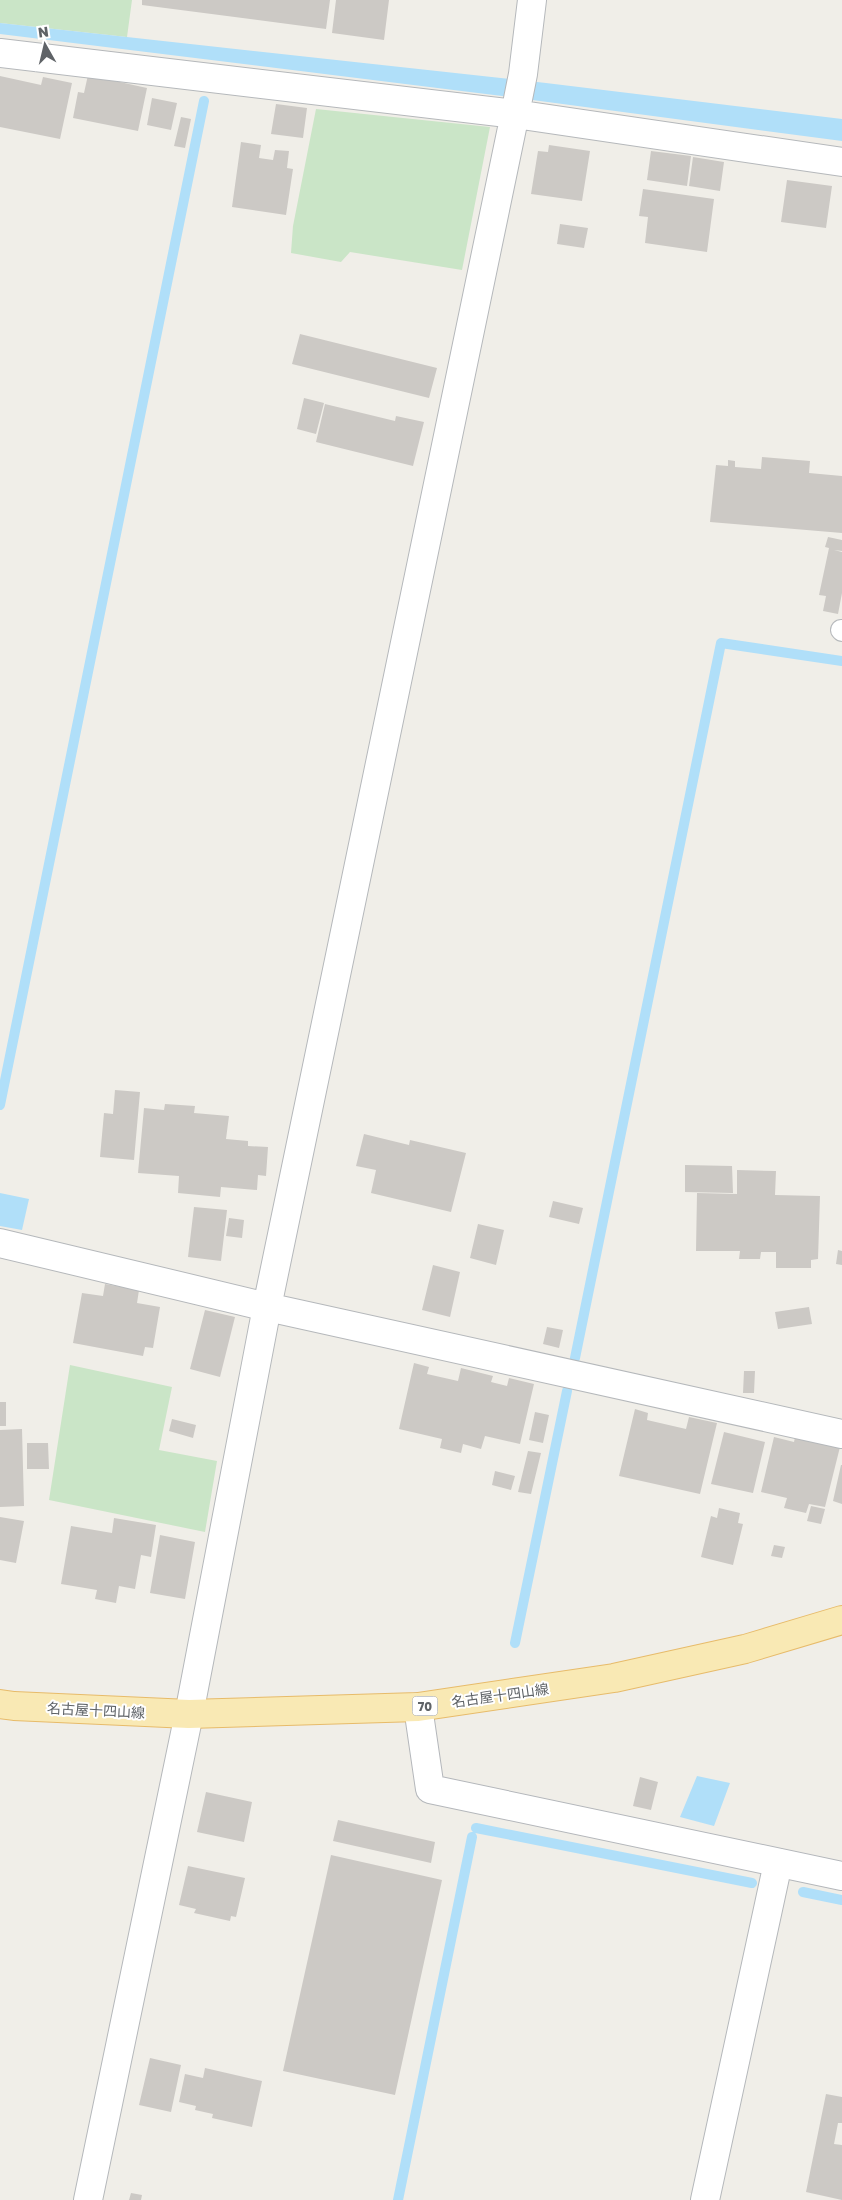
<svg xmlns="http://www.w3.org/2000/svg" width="842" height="2200" viewBox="0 0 842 2200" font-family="'Golos Text','Noto Sans JP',sans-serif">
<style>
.green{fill:#cae5c7}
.water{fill:#b0dff9}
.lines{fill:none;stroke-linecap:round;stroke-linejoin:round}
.stream{stroke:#b0dff9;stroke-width:10}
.building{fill:#ccc9c5}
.lane-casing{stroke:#b5b8bb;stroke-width:22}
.street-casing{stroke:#b5b8bb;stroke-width:30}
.secondary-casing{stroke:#b4b7bb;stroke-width:30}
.primary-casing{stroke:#e7bb6a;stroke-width:30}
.lane{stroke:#fff;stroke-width:20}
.street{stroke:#fff;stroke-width:28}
.secondary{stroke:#fff;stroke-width:28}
.primary{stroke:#f9e9b4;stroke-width:28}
.labels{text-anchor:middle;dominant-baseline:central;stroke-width:4;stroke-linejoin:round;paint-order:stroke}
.shield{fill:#fff;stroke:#8f9295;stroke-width:1}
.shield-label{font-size:12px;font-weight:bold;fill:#5f6367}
.street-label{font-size:14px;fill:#5f6367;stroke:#fff}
</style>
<rect width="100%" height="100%" fill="#f0eee8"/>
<!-- green -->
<path class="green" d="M0 0H132L127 37 0 23Z
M316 109 490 127 462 270 350 252 341 262 291 253 293 226Z
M70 1365 172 1387 159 1450 217 1461 205 1532 49 1500Z"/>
<!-- water -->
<path class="water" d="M0 23 546 83 842 119V141L502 96 0 34Z
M0 1193 29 1199 22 1230 0 1226Z
M697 1776 730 1783 714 1826 680 1817Z"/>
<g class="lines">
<!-- stream -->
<path class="stream" d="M0 1105 204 101
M575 1358 721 643 842 661
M515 1643 567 1391
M476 1828 752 1883
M803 1892 842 1900
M398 2200 472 1837"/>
</g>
<!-- building -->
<path class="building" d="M142 0H330L326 29 142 5Z
M336 0H389L384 40 332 33Z
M88 75 147 88 138 131 73 118 78 92 84 93Z
M0 76 41 85 43 77 72 83 60 139 0 127Z
M152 98 177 103 171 130 147 125Z
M276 104 307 108 303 138 271 134Z
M181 117 191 119 185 148 174 146Z
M241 142 261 145 259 158 273 160 275 150 289 151 287 168 293 169 286 215 232 207Z
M549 145 590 151 582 201 531 194 538 151 548 152Z
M651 151 691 156 687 186 647 180Z
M693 157 724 162 720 191 689 186Z
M787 180 832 186 826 228 781 222Z
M643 189 714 199 707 252 645 243 648 217 639 216Z
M560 224 588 228 584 248 557 244Z
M300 334 437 368 429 398 292 364Z
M304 398 324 403 316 434 297 429Z
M325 404 395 421 396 416 424 422 413 466 316 442Z
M762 457 810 461 809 473 842 476V533L710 522 716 465 728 466V460L735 461V467L761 469Z
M828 537 842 540V551L834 550 842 552V593L838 614 823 611 826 596 819 595 829 548 825 547Z
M115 1090 140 1092 134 1160 100 1157 104 1113 113 1114Z
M165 1104 195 1106 194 1113 229 1116 226 1139 248 1141V1146L268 1147 266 1176 258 1175 257 1190 221 1187 220 1197 178 1193 179 1176 138 1173 144 1108 164 1110Z
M364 1134 409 1145 410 1140 466 1153 451 1212 371 1193 376 1170 356 1166Z
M685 1165 732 1166 733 1193 685 1192Z
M737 1170 776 1171 775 1195 820 1196 818 1259 811 1260V1268H776V1252H761L760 1259H739L740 1251H696L697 1193 737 1194Z
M553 1201 583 1208 579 1224 549 1217Z
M194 1207 227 1210 221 1261 188 1257Z
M229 1218 244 1220 242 1238 226 1236Z
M478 1224 504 1230 496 1265 470 1258Z
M838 1250 842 1251V1265L836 1264Z
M433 1265 460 1272 450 1317 422 1310Z
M105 1284 139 1290 137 1303 160 1307 153 1348 145 1347 143 1356 73 1343 82 1293 103 1296Z
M809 1307 812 1324 778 1329 775 1312Z
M205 1310 235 1317 220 1377 190 1369Z
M547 1327 563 1330 559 1348 543 1344Z
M414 1363 429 1367 427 1374 458 1381 461 1368 493 1376 491 1382 507 1386 509 1378 534 1384 520 1444 485 1436 481 1449 463 1444 461 1453 440 1448 442 1439 399 1429Z
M744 1371H755L754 1393H743Z
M0 1402H6V1426H0Z
M635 1409 648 1413 647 1420 686 1429 689 1417 717 1423 700 1494 619 1476Z
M535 1412 549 1415 543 1443 529 1440Z
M172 1419 196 1425 193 1438 169 1431Z
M22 1429 24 1506 0 1507V1430Z
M724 1432 765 1442 753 1493 711 1484Z
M774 1437 794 1442 795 1437 840 1447 825 1507 809 1504 806 1513 784 1508 787 1498 761 1492Z
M27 1443H48L49 1469H27Z
M528 1451 541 1453 531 1494 518 1492Z
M841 1465H842V1504L833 1501Z
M495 1471 515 1476 511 1490 492 1485Z
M811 1506 825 1509 821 1524 807 1521Z
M719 1508 740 1513 738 1523 743 1524 733 1565 701 1557 711 1516 717 1518Z
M0 1517 24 1521 16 1563 0 1560Z
M114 1518 156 1525 151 1557 141 1555 135 1589 119 1586 116 1603 95 1599 97 1590 61 1584 71 1526 112 1533Z
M160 1535 195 1542 185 1599 150 1593Z
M774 1545 785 1547 782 1558 771 1556Z
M640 1777 658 1782 651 1810 633 1806Z
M206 1792 252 1802 244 1842 197 1832Z
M338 1820 435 1842 431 1863 333 1841Z
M331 1855 442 1880 395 2095 283 2071Z
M188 1866 245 1878 236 1917 231 1916 230 1921 194 1913 196 1909 179 1905Z
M150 2058 181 2065 171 2112 139 2105Z
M205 2068 262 2081 252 2127 212 2118 213 2114 195 2110 196 2106 179 2102 185 2074 203 2078Z
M826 2094 842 2097V2123H838L834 2144 842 2145V2200L806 2192Z
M131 2193 142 2195 141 2200H129Z"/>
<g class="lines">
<!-- lane casing -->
<g class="lane-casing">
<path id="lane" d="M841 630 842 631"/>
</g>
<!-- street casing -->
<g class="street-casing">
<path id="street" d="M0 53 515 114 842 162
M0 1243 267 1307 842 1434
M88 2200 189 1714 267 1307 517 104 523 74 532 0
M705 2200 778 1863"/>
</g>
<!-- secondary casing -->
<g class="secondary-casing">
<path id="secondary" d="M418 1707 430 1789 842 1876"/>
</g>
<!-- primary casing -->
<g class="primary-casing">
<path id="primary" d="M0 1704 14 1706 189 1714 418 1707 614 1678 745 1649 842 1620"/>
</g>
<!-- lane -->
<use href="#lane" class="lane"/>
<!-- street -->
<use href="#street" class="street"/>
<!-- secondary -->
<use href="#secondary" class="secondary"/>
<!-- primary -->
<use href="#primary" class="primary"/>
</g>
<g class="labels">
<!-- shield labels -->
<rect class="shield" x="412.5" y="1696.5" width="25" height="19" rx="4"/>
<g class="shield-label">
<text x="425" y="1706">70</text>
</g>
<!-- street labels -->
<g class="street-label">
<text transform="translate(500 1695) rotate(-8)">名古屋十四山線</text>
<text transform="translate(96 1710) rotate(3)">名古屋十四山線</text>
</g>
</g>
<!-- north arrow -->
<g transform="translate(45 45) rotate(352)" stroke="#ffffff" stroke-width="4" paint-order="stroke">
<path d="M0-4L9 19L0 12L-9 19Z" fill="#5f6367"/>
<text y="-8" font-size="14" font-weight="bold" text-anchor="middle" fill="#5f6367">N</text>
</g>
</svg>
